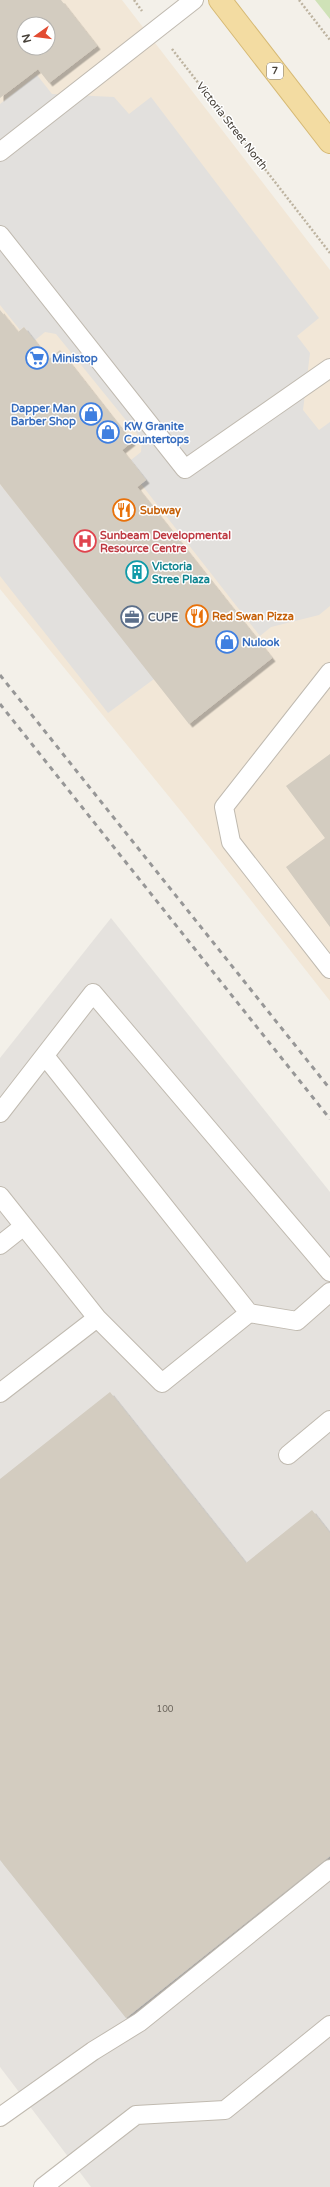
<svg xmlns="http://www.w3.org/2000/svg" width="330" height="2187" viewBox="0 0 330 2187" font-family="'Varela Round',sans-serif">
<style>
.commercial{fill:#f2e7d7;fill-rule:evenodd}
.industrial{fill:#e5e2de}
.green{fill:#cfe2b7}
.parking{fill:#e2e0dd}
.building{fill:#d3ccc0;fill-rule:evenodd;filter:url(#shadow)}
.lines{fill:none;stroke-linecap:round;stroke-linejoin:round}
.lane-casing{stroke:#c0bab0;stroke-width:20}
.primary-casing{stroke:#d6b974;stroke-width:24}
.path{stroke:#bdb3a0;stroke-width:2.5;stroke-dasharray:2 2;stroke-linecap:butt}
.lane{stroke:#fff;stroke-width:18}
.primary{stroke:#f3dca2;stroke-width:22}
.rail{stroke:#979797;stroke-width:3;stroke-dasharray:5 5;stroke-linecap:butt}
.labels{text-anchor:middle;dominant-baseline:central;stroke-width:3;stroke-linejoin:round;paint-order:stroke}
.number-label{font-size:9px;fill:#69635a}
.shield{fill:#fff;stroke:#7e7974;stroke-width:1}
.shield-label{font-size:10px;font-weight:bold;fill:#464038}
.street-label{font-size:11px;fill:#464038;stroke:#fff}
.shop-label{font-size:11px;font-weight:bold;fill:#366cbe;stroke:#fff;text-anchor:start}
.food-label{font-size:11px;font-weight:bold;fill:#c56008;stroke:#fff;text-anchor:start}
.health-label{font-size:11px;font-weight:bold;fill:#be3a42;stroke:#fff;text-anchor:start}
.culture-label{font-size:11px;font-weight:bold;fill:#0d838f;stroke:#fff;text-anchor:start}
.service-label{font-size:11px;font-weight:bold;fill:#4e5e75;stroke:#fff;text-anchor:start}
</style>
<defs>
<filter id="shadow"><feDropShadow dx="3.5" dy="3.5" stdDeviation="0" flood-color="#0004"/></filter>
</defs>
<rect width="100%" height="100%" fill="#f3f0e9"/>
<!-- commercial -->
<path class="commercial" d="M0 0H122L330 270V1001L184 815 0 589ZM24 24H48V48H24Z"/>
<!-- industrial -->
<path class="industrial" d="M111 918 330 1192V2187H91L0 2067V1058Z"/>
<!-- green -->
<path class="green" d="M315 0H330V19Z"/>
<!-- parking -->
<path class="parking" d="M37 75 52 94 114 97 129 114 151 97 319 318 297 336 310 353 303 410 319 430 330 422V606L319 615 271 627 260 636 141 484 146 480 131 460 141 452 142 440 56 334 45 332 34 341 24 327 20 330 0 305V104Z
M0 484 154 679 108 713 0 576Z"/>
<!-- building -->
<path class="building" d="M0 0H61L97 46 49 83 38 69 0 98ZM24 24H48V48H24Z
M0 310 18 332 24 327 49 359 60 350 132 442 122 450 146 480 137 487 272 658 189 724 0 484Z
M330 754V927L286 867 325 838 286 786Z
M110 1392 246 1563 312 1510 330 1533V1856L126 2018 0 1860V1479Z"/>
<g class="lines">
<!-- lane casing -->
<g class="lane-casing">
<path id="lane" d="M0 152 194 0
M0 235 185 469 330 368
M330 672 224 807 231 842 330 969
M45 1056 249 1313 162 1383 97 1318
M0 1113 93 993 330 1272
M0 1196 97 1318 0 1393
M0 1245 24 1226
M249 1313 297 1321 330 1292
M288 1455 330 1420
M0 2117 93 2051 140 2022 330 1869
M43 2187 136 2115 225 2110 330 2025"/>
</g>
<!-- primary casing -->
<g class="primary-casing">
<path id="primary" d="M220 0 330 142"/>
</g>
<!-- path -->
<path class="path" d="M134 0 142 11
M299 0 330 40
M172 49 330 253"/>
<!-- lane -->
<use href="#lane" class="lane"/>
<!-- primary -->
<use href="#primary" class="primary"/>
<!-- rail -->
<path class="rail" d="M0 675 330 1089
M0 704 330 1119"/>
</g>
<!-- icons -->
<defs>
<g id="supermarket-ring" transform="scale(1.15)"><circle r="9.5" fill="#fff" stroke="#3f7fe0" stroke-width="1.5"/><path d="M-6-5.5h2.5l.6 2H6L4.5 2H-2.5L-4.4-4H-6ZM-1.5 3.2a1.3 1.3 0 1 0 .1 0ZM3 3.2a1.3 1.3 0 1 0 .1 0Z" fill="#3f7fe0"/></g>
<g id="shop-ring" transform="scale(1.15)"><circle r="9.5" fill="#fff" stroke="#3f7fe0" stroke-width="1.5"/><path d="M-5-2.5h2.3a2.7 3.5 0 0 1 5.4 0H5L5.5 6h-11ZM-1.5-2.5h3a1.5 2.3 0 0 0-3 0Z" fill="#3f7fe0"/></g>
<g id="restaurant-ring" transform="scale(1.15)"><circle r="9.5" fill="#fff" stroke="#e8710a" stroke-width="1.5"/><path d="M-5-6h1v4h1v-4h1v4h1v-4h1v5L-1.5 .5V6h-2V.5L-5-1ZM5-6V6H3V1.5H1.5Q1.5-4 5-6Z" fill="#e8710a"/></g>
<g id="hospital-ring" transform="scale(1.15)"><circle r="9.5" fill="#fff" stroke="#e0444e" stroke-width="1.5"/><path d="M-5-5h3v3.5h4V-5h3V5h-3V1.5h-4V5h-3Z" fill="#e0444e"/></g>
<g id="building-ring" transform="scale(1.15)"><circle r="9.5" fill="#fff" stroke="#0f9aa8" stroke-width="1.5"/><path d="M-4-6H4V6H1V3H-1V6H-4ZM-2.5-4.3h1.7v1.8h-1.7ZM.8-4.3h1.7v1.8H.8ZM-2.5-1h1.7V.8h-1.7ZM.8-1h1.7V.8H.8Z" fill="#0f9aa8"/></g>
<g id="office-ring" transform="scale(1.15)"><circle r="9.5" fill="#fff" stroke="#5c6f8a" stroke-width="1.5"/><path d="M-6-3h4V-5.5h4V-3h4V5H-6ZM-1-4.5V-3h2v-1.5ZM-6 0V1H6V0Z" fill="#5c6f8a"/></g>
</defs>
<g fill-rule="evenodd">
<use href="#supermarket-ring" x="37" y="358"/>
<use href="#shop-ring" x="91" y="414"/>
<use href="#shop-ring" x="108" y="432"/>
<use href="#restaurant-ring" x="124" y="510"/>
<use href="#hospital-ring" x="85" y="541"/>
<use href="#building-ring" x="137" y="572"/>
<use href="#restaurant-ring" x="197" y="616"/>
<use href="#office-ring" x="132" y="617"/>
<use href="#shop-ring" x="227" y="642"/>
</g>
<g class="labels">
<!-- number labels -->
<g class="number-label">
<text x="165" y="1709">100</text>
</g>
<!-- shield labels -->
<rect class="shield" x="267" y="63" width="16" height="16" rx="3"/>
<g class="shield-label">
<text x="275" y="71">7</text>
</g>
<!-- street labels -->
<g class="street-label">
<text transform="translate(232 126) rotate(52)">Victoria Street North</text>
</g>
<!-- shop labels -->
<g class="shop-label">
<text x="52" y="358">Ministop</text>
<text x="76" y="408" text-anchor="end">Dapper Man<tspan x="76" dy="13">Barber Shop</tspan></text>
<text x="124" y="426">KW Granite<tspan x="124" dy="13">Countertops</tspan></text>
<text x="242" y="642">Nulook</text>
</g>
<!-- food labels -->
<g class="food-label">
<text x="140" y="510">Subway</text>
<text x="212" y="616">Red Swan Pizza</text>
</g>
<!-- health labels -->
<g class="health-label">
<text x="100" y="535">Sunbeam Developmental<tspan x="100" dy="13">Resource Centre</tspan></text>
</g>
<!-- culture labels -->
<g class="culture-label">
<text x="152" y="566">Victoria<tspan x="152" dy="13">Stree Plaza</tspan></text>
</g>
<!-- service labels -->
<g class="service-label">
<text x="148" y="617">CUPE</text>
</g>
</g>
<!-- north arrow -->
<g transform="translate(36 36) rotate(256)"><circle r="19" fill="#ffffff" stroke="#b5b3af"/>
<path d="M0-3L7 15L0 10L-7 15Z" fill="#e24c32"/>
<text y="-6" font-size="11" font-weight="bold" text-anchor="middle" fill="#464038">N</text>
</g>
</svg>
